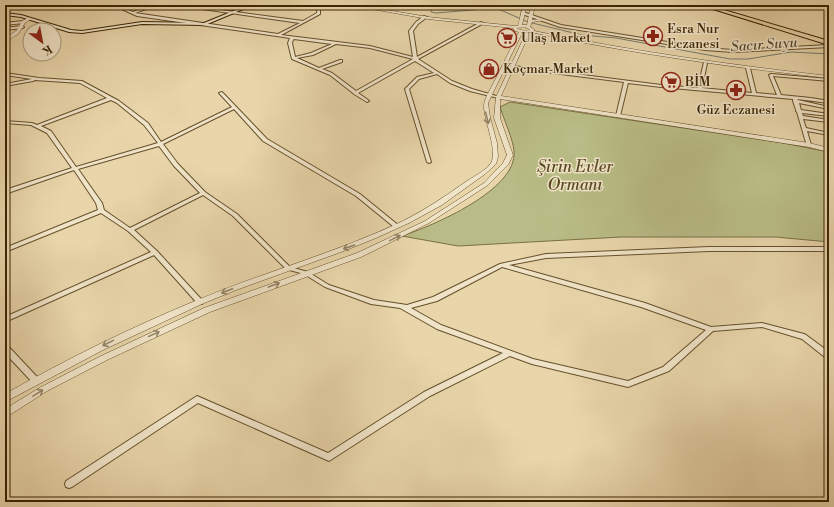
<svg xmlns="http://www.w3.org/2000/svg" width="834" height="507" viewBox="0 0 834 507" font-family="'Libre Bodoni',serif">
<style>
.green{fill:#b9bc86;stroke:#7a7044}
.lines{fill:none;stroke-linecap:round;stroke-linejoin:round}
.stream{stroke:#757b6d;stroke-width:1}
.minor-casing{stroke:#66502c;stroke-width:2}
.tertiary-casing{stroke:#66502c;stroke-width:1}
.secondary-casing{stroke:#3a2402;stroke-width:2}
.trunk-casing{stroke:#3a2402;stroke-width:2}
.minor{fill:#f0e4c8;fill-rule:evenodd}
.tertiary{fill:#f0e4c8;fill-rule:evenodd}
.secondary{fill:#f0e4c8;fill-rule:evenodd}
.trunk{fill:#e8d5aa;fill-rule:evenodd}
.oneway{stroke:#958465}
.labels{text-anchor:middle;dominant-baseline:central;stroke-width:3;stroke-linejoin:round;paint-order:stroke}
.far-poi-label{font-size:13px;fill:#3a2402;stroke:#f0e4c8;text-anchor:start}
.far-water-label{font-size:14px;font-style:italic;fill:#53482f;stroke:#f0e4c8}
.park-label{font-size:16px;font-style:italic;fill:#5a4a23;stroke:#f0e4c8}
</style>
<rect width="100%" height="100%" fill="#e8d5aa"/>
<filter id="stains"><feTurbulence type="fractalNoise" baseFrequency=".005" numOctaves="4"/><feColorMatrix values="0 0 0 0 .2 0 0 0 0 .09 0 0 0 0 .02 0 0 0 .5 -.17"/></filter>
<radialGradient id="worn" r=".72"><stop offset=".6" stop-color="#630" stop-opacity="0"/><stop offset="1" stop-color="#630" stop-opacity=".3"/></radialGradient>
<!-- green -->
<path class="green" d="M510 102 783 143 829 152V242L776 237H621L458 246 402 236C432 226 518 190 514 151 513 139 504 120 500 107Z"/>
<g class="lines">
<!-- stream -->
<path class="stream" d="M425 5 431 7V12L436 13 496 8 528 22 582 35 616 38 730 59H748L791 52 829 54"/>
<!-- minor casing -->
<g class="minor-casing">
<path id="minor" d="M113 5H116L133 12 153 5H157L135 13 278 34 300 23 175 5H183L303 21 317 13 318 5H320V14L281 35 370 46 413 57 409 31 416 22 424 16 427 17 418 24 413 31 417 57 481 22 483 23 482 24 418 59 452 81 472 89 500 97 498 98 470 91 450 83 437 74 419 79 409 89 431 162 429 163 427 162 405 89 417 77 434 73 415 61 358 93 368 100 369 101 367 102 354 94 353 93 330 75 292 59 288 43 290 38 137 16ZM294 39 332 44 311 53 295 57 292 43 293 40ZM336 44 370 48 413 59 356 91 332 73 322 69 342 62V60H340L319 68 297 58 313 55Z
M523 12 561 25 705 48 733 50 829 45V47L733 52 705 50 560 27 522 14Z
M23 21 25 22 24 23 5 25V23Z
M22 26 24 27 23 28 5 30V28Z
M704 62 707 63 702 88 752 93 746 68 748 67 750 68 756 93 777 95 769 75 771 74 829 79V81L773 76 781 95 811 98 829 101V103L797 99 798 100 829 107V109L799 103 801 110 829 114V116L802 113 803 116 829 120V122L803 119 806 128 829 133V135L807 131 811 145V146H807L797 112 796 111V110L793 101V99L661 87 628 83 620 116 618 117 616 116 624 82 513 68 511 67 513 66 661 85 698 88Z
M5 73 39 78 82 81 119 101 148 123 161 142 232 107 219 93 222 92 267 139 360 194 398 225 399 226 398 227H394L356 196 263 141 234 109 163 144 178 164 205 192 237 214 290 267 308 272 329 285 374 300 407 305 433 297 500 264 546 254 709 247H829V251H709L546 258 509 265 645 303 711 327 762 323 804 334 806 335 829 352V359L826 358 802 339 762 327 713 331 669 371 628 387 532 364 510 356 430 396 329 461 198 403 72 487 69 488 66 487 65 484 66 481 197 396 328 453 424 392 503 353 437 329 400 308 371 304 325 287 304 274 286 269 233 216 203 195 134 230 157 251 202 300 203 302 202 304H198L154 255 5 322V317L151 252 128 231 101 213 5 252V248L98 210 96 203 74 170 5 194V190L72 168 47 133 31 125 5 123V121L32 123 37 125 107 98 80 83 35 80 33 81 5 86V84L32 79 5 75ZM111 100 117 103 144 125 158 143 76 167 51 131 41 126ZM159 146 174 166 200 193 130 228 104 210 102 203 78 169ZM502 267 641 307 706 330 663 367 628 381 533 359 441 325 411 308 437 301Z
M5 345 8 346 39 379 40 381 39 383 36 384 33 383 5 353Z"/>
</g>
<!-- tertiary casing -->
<g class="tertiary-casing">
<path id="tertiary" d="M523 5H527L522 25H527L531 5H535L532 20 543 19 545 20 532 22 530 27 534 29V31C632 51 730 65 829 76V78C729 67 629 53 530 32L501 96 809 143 829 148V152L809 147 500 99V118L513 155 508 165 488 185 429 223 361 257 210 312 107 360 47 391 5 418V409L41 387 101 356 204 308 357 253 425 221 484 183 503 163 507 155 494 118 496 97 526 33H522L488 103 490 117 497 143 498 157 496 164 485 174 442 205 409 223 376 238 341 252 236 290 202 304 103 350 5 402V394C67 359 130 328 195 301 264 272 336 253 403 221 425 210 444 197 464 183 471 178 487 170 491 163 498 150 484 121 484 106 484 99 490 90 493 84 502 67 510 49 519 32L515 31 513 28 428 19 361 7 363 6 428 17 515 26H518ZM525 27 530 30 524 31 518 29 517 28Z
M28 18 31 19 25 23 22 28 18 34 5 42V39L17 30 22 21Z"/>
</g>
<!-- secondary casing -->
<g class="secondary-casing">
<path id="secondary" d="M248 5H253L205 25 142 24 82 33 69 32 21 17 5 15V13L21 15 71 30 82 31 142 22 204 23Z
M352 5H372L360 8Z"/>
</g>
<!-- trunk casing -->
<g class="trunk-casing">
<path id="trunk" d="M700 5H707L829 41V45Z"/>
</g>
<!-- minor -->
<use href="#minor" class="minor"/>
<!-- tertiary -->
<use href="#tertiary" class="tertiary"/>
<!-- secondary -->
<use href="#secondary" class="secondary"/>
<!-- trunk -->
<use href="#trunk" class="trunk"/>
</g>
<!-- one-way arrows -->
<defs><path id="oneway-shaft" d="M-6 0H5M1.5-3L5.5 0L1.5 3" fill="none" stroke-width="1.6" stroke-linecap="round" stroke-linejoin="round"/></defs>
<g class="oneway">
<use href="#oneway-shaft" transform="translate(487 118) rotate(76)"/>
<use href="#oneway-shaft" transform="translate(395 238) rotate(-26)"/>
<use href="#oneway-shaft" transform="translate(349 247) rotate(161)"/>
<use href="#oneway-shaft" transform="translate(274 285) rotate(-20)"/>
<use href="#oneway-shaft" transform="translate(227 291) rotate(159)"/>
<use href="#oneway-shaft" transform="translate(154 334) rotate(-25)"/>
<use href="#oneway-shaft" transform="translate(108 343) rotate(154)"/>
<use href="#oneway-shaft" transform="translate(38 393) rotate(-32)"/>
</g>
<!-- icons -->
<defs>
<g id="pharmacy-ring" transform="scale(1)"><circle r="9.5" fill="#f0e4c8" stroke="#8f2418" stroke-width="1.5"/><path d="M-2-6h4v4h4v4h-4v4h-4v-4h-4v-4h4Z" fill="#8f2418"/></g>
<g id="supermarket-ring" transform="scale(1)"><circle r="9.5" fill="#f0e4c8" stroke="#8f2418" stroke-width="1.5"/><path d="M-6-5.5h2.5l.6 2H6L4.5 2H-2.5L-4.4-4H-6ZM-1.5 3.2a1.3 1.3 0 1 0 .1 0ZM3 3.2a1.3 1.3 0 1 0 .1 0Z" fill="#8f2418"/></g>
<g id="shop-ring" transform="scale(1)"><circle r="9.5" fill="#f0e4c8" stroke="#8f2418" stroke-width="1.5"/><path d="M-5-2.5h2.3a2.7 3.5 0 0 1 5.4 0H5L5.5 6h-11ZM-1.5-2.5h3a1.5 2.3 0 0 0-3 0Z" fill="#8f2418"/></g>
</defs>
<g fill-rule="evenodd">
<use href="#pharmacy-ring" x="653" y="36"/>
<use href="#supermarket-ring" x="507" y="38"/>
<use href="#shop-ring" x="489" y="69"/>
<use href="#supermarket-ring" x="671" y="82"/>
<use href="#pharmacy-ring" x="736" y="90"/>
</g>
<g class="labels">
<!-- far-poi labels -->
<g class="far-poi-label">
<text x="667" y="29">Esra Nur<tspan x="667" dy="15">Eczanesi</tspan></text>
<text x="521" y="38">Ulaş Market</text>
<text x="503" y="69">Koçmar Market</text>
<text x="685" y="82">BİM</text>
<text x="736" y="110" text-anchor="middle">Güz Eczanesi</text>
</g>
<!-- far-water labels -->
<g class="far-water-label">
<text transform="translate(764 45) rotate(-4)">Sacır Suyu</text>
</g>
<!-- park labels -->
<g class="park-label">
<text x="575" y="167">Şirin Evler<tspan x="575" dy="18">Ormanı</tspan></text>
</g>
</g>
<!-- margin -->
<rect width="834" height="507" fill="none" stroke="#e8d5aa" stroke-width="20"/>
<rect x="6" y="6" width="822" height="495" fill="none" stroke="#3a2402" stroke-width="2"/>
<rect x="10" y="10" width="814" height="487" fill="none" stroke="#3a2402"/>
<!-- north arrow -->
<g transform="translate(42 42) rotate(148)"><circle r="19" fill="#f0e4c8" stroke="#a79779"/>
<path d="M0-3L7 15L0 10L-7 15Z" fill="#8f2418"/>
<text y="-6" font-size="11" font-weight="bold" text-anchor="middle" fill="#3a2402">K</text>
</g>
<rect width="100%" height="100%" filter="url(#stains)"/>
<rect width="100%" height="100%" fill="url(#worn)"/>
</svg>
